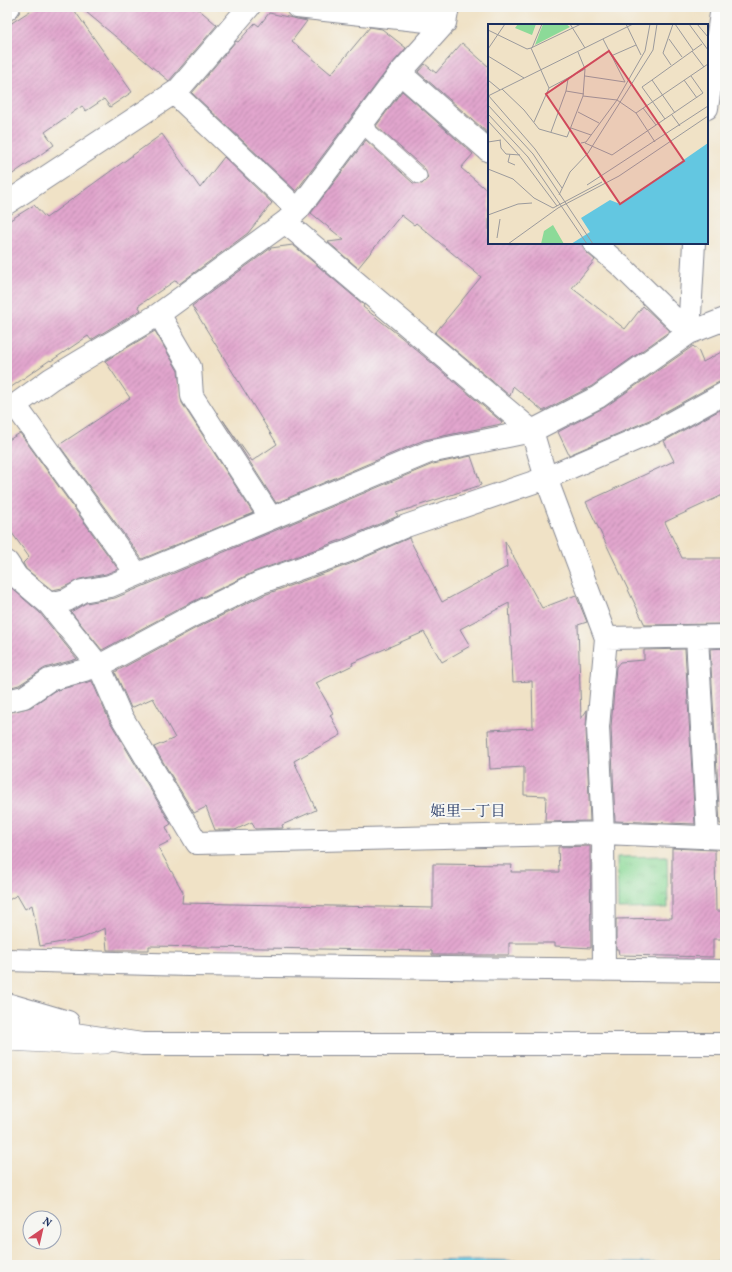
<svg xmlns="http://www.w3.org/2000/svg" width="732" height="1272" viewBox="0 0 732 1272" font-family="Vollkorn,'Noto Serif JP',serif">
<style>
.park{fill:url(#park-tufts);stroke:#54847b}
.water{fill:#63c7e1;stroke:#3f7ba0}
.building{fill:url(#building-hatch)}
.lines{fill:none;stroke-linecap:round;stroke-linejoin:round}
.lane-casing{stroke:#868892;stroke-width:16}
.street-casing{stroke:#868892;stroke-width:24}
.lane{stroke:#fff;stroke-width:15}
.street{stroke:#fff;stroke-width:22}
.labels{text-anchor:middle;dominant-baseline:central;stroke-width:4;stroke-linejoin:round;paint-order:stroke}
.neighbourhood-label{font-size:15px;fill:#1b2f5e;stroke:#f6f6f2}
.inset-road{fill:none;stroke:#9b9a9c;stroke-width:1}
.view{fill:#d1495b;fill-opacity:0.15;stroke:#d1495b;stroke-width:2}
.inset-edge{fill:none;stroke:#1b2f5e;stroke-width:2}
</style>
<defs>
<pattern id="park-tufts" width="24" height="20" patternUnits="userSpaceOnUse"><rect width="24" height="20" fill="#8cda98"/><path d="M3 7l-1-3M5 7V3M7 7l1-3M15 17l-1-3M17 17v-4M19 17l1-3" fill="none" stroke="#78bb85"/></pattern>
<pattern id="building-hatch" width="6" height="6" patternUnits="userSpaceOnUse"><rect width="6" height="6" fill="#e2a6cd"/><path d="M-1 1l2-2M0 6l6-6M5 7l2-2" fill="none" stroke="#b688aa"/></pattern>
</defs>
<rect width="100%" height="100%" fill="#f6f6f2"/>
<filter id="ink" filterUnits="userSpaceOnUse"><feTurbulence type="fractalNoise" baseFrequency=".025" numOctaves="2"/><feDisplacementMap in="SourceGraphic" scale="8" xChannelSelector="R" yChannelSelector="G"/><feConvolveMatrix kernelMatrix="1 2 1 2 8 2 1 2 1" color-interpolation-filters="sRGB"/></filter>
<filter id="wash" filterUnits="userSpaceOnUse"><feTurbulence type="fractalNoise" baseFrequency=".012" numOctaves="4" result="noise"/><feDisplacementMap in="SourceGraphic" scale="16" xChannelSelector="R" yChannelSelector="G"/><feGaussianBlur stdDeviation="0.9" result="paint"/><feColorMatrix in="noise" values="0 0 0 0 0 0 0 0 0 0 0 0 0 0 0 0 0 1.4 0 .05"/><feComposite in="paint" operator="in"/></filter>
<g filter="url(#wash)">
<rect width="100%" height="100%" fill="#f0e2c6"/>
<!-- park -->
<path class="park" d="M667 856 668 908 618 909 617 857Z"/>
<!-- water -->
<path class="water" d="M483 1260 644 1263 725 1262V1265H177Z"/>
<g id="blocks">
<!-- building -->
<path class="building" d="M36 7H72L132 92 110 107 104 99 86 111 82 106 45 132 54 145 7 178V26Z
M80 7H196L217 25 169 81Z
M269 13 307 21 292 41 331 74 370 27 382 29 406 48 390 66 296 191 192 93 236 41 238 42 255 23 259 26Z
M462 43 489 67V134L418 72 425 64 436 73Z
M402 91 473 154 461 168 489 192V243H582L586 252 595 260 572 288 625 329 643 306 670 331 592 386 543 411 513 386 510 396 435 333 481 277 416 223 414 225 401 215 358 268 328 242 344 240 311 213 366 140 413 183 422 184 428 178 425 169 376 126Z
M162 134 200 188 224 157 272 203 248 233 179 284 176 280 138 306 141 310 91 340 88 336 51 361 50 360 7 390V222L34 205 46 218Z
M293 245 364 305 363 307 401 337 502 422 501 424 424 440 276 503 223 420 252 461 277 444 192 306 271 248Z
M155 331 178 371 182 403 253 513 142 559 59 445 130 398 105 361Z
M693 346 698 350 703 362 725 350V381L719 382 654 418 569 455 558 432 605 407Z
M720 410 725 421V494L665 522 682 558H725V624L645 625 586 502 674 461 664 441Z
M20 433 118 569 106 574 80 579 62 588 52 590 26 569 23 563 29 557 7 526V441Z
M471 456 481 485 396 513 398 516 341 540 254 572 184 606 102 650 71 612 86 603 115 598 433 464Z
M409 538 442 602 507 567 505 541 542 608 576 595 587 622 578 625 581 719 587 710 586 728 590 821 545 822 546 796 524 795V767L490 769 488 730 533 728 532 681 513 682 509 603 460 629 470 646 442 662 424 632 352 663 353 665 316 683 333 713 330 715 341 735 294 761 316 810 282 825 283 828 255 829 252 822 235 830H215L206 807 194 813 154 747 175 738 153 698 131 708 115 672 196 628 264 595 350 564Z
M7 584 40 613 77 659 45 668 19 685 7 688Z
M725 648V824H720L710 649Z
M685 649 695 824 615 821 611 727 616 667 620 662 644 660V650Z
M92 681 109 720 171 824 166 827 172 840 158 847 183 892 182 903 433 908V864L512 865 511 872H559L558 847 590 846 591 948 555 946V943H509V955H432V951L149 946V950H107L105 928 83 938 40 946 32 905 25 909 17 895 7 901V713L31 707 54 691Z
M672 848 715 850 716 911H725V939H713V957L619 955 618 949H616V919L672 918Z"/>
</g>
</g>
<g filter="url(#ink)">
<use href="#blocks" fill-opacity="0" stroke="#868892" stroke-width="1"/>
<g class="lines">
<!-- lane casing -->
<g class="lane-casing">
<path id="lane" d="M362 125 419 176
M7 1043 83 1047 106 1046"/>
</g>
<!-- street casing -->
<g class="street-casing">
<path id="street" d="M297 7 445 23 448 7
M7 9 9 7
M400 73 489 151
M174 93 298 210
M707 108 722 7
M7 203 178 90 249 7
M285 222 532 431 546 478 606 638 598 727 603 833 604 970
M594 243 622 267 689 333
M159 314 190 367 192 396 271 518
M689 333 694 243
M15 405 137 574
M7 411 51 379 159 314 285 222 298 210 400 73 445 23
M7 562 17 577 49 604 67 600 82 591 110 586 429 452 532 431 598 397 689 333 725 319
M49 604 99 666 120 714 197 843 603 833 725 838
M697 637 708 837
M606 638 725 636
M7 701 24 697 49 680 99 666 190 617 259 583 346 552 406 526 546 478 660 429 725 393
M7 960 188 965 725 971
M7 1004 68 1022
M7 1024 142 1044H725"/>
</g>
<!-- lane -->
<use href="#lane" class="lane"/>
<!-- street -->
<use href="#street" class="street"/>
</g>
</g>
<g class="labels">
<!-- neighbourhood labels -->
<g class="neighbourhood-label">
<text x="468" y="812">姫里一丁目</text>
</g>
</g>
<!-- overview -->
<g transform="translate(488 24)">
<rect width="220" height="220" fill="#f0e2c6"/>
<path d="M30 0H48L44 11 27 4ZM65 201 76 220H53L56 207Z" fill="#8cda98"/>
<path d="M55 0H78L82 3 47 21Z" fill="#8cda98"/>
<path d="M220 119V220H83L102 208 93 194 122 176 132 180Z" fill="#63c7e1"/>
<path class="inset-road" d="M82 0 97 24M138 0 153 31M187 0 205 26M201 0 220 26M209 0 220 13M0 6 39 25 43 24 93 0M115 15 137 58M181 15 194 33M43 24 61 64M44 24 54 0M0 25 17 0M204 27 216 43M0 32 36 54M123 32 148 21M183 41 175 29 185 0M97 52 137 58M0 56 12 66M164 56 154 63 177 95M196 56 209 74M14 65 36 86 51 105 79 113 95 72 97 45M78 67 96 70M0 71 47 125 74 164M0 72 145 0M95 72 129 76 148 89 167 118M0 81 45 130 105 220M155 84 168 101M90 88 111 99M148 89 220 40M187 89 164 56 214 20M0 90 40 133 99 220M184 91 192 102M0 97 31 131 69 182M46 98 61 64 97 45 90 28M83 104 103 111M63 108 78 67 80 55M12 116 13 124 18 130 32 131M0 118 13 116M93 119 98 118 129 76 157 27 162 0M97 119 124 131 215 69 203 52M22 130 20 138 27 141M0 145 25 155 46 174 65 184 114 158M99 161 220 82M71 171 82 148 100 129 165 26 169 0M0 191 30 180 44 179M9 214 12 195M20 220 70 184 131 152 220 92"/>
<path class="view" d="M121 27 196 137 132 180 58 70Z"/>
<rect width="220" height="220" class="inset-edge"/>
</g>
<!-- margin -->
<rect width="732" height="1272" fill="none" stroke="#f6f6f2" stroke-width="24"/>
<!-- north arrow -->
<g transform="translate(42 1230) rotate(34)"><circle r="19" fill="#f6f6f2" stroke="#9ea6b7"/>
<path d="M0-3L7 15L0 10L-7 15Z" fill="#d1495b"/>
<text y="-6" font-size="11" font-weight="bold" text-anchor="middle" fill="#1b2f5e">N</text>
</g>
</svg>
